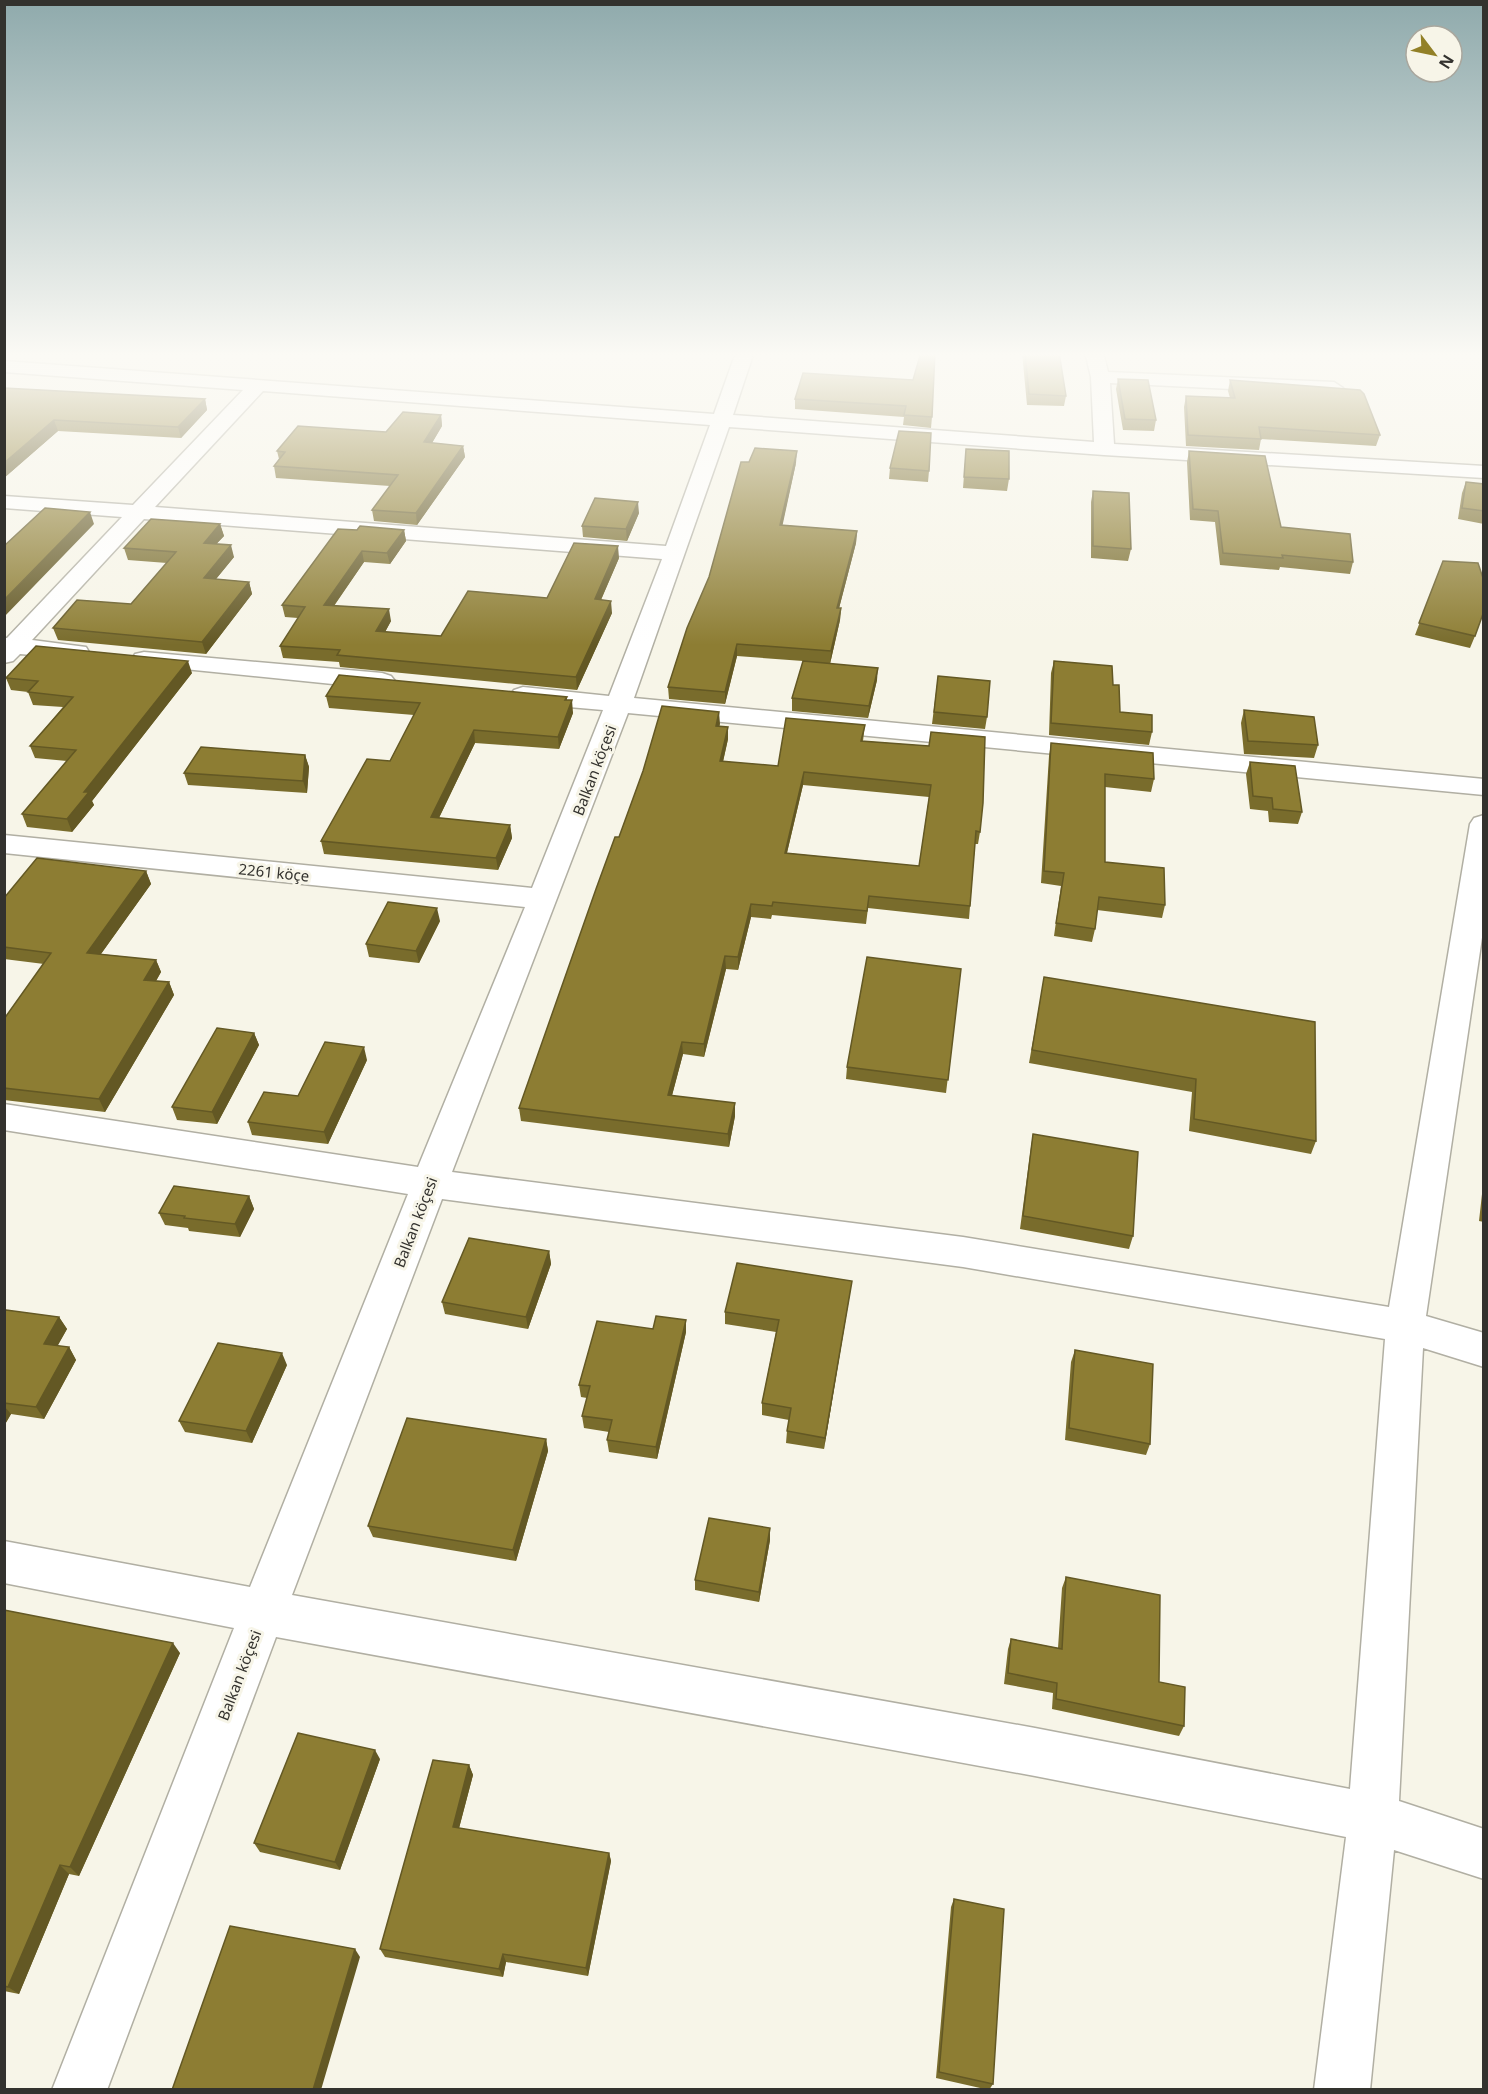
<svg xmlns="http://www.w3.org/2000/svg" width="1488" height="2094" viewBox="0 0 1488 2094" font-family="'Noto Sans',sans-serif">
<style>
.lines{fill:none;stroke-linecap:round;stroke-linejoin:round}
.street-casing{stroke:#b1afa3;stroke-width:3}
.street{fill:#fff;fill-rule:evenodd}
.wall{fill:#796c2c;fill-rule:evenodd}
.shaded-wall{fill:#635824}
.building{fill:#8d7d33;stroke:#635824;stroke-width:1.5;fill-rule:evenodd}
.labels{text-anchor:middle;dominant-baseline:central;stroke-width:6;stroke-linejoin:round;paint-order:stroke}
.street-label{font-size:15px;fill:#33322e;stroke:#f7f5e8}
</style>
<rect width="100%" height="100%" fill="#f7f5e8"/>
<g class="lines">
<!-- street casing -->
<g class="street-casing">
<path id="street" d="M736 352H754L733 415 1094 442 1091 377 1085 352H1103L1108 372 1334 382 1343 388 1334 394 1110 383 1114 444 1484 466V478L1104 455 729 427 634 698 1484 779V795L628 713 452 1172 963 1237 1389 1307 1470 824 1474 818 1484 815V924L1426 1316 1484 1333V1367L1423 1348 1399 1801 1484 1829V1879L1394 1850 1370 2090H1314L1346 1837 1035 1776 276 1637 107 2090H52L234 1628 4 1583V1541L250 1587 408 1194 4 1130V1104L418 1167 525 907 4 853V835L532 888 603 710 523 703 514 700 510 695 514 690 523 687 609 696 662 559 144 519 32 640 86 647 89 652 86 657 77 659 20 654 13 661 4 663V638H7L122 517 4 508V496L133 505 243 390 4 372V361L714 414ZM263 391 710 425 666 546 155 507ZM442 1199 963 1267 1385 1339 1350 1789 1035 1728 292 1595Z
M144 652 382 673 391 676 395 681 391 686 382 689 135 664 132 659 135 654Z"/>
</g>
<!-- street -->
<use href="#street" class="street"/>
</g>
<!-- wall -->
<path class="wall" d="M1022 352H1059L1066 396 1064 406 1027 405Z
M1118 379 1156 420 1154 431 1123 430 1116 389Z
M913 380 932 417 931 428 903 425 904 417 795 409V399Z
M1230 380 1380 435 1376 446 1261 439 1259 450 1186 446 1184 407 1186 396 1230 398 1228 391Z
M4 388 205 399 207 410 181 438 58 431 4 478Z
M441 415 442 426 432 443 463 446 465 457 417 525 374 521 372 510 390 486 276 478 274 466 279 459 277 451 386 432Z
M966 449 1009 479 1007 491 963 488Z
M1189 451 1281 527 1353 562 1350 574 1280 567 1279 570 1220 565 1215 522 1190 520 1187 462Z
M796 463 782 525 857 531 856 543 839 608H841L840 620 830 664 877 680 868 718 792 711V698L803 661 737 656 725 704 669 699 668 687Z
M890 468 929 471 928 482 889 479Z
M1466 482 1484 484V524L1458 519 1462 493Z
M1093 491 1131 549 1128 561 1091 558V502Z
M639 513 627 541 583 537 582 526Z
M220 524 224 536 216 544 234 557 216 579 249 582 252 594 206 654 58 640 53 628 131 604 167 563 128 560 124 548Z
M357 530H404L406 541 390 564 364 562 334 606 391 621 385 632 441 636 547 598 619 558 601 600 612 613 577 690 340 667 339 662 283 658 280 646 298 618 285 617 282 605Z
M1443 561 1475 636 1470 648 1415 635Z
M1054 661 1113 685 1120 712 1152 732 1149 745 1049 735 1051 673Z
M192 673 92 801 94 805 72 832 27 827 22 814 67 761 35 758 30 746 63 707 33 705 28 692 11 690 6 678Z
M938 676 987 717 985 729 932 724Z
M326 696 567 697V700L573 713 559 749 475 743 439 818 510 825 512 838 498 870 324 854 321 841 390 761 414 715 329 708Z
M1244 710 1318 745 1314 758 1244 754 1241 723Z
M720 724 719 726 728 739 723 762 778 766 865 725 863 741 929 746 980 832 978 844H975L969 919 868 908 866 924 772 915 771 919 751 917 738 970 726 969 704 1057 683 1054 672 1095 735 1116 729 1147 521 1121 519 1108 619 837ZM803 785 929 797 919 866 787 853Z
M1051 743 1154 779 1151 792 1105 787V862L1165 905 1162 918 1097 910 1095 929 1092 942 1054 936 1061 886 1041 883 1049 756Z
M305 755 309 767 307 793 188 785 184 773Z
M1250 762 1302 812 1298 824 1269 822 1268 811 1250 809 1246 774Z
M146 871 151 884 101 954 156 960 161 972 156 981 169 982 174 995 105 1112 4 1100V1019L44 964 4 959V898Z
M440 921 419 963 369 957 366 944Z
M961 969 946 1093 846 1079 847 1067Z
M1042 990 1316 1141 1311 1154 1189 1131 1192 1092 1029 1063Z
M254 1033 259 1045 217 1124 177 1120 172 1107Z
M367 1060 328 1144 252 1135 248 1122Z
M1033 1134 1133 1236 1129 1249 1020 1229 1031 1147Z
M1484 1176V1222L1479 1221Z
M249 1196 254 1209 240 1237 189 1231 188 1228 165 1225 159 1213Z
M549 1251 551 1264 528 1329 445 1314 442 1302Z
M850 1293 824 1449 786 1443 787 1431 789 1420 762 1415V1403L776 1332 725 1324V1312Z
M4 1312 59 1317 67 1329 57 1346 69 1347 76 1360 44 1419 11 1414 4 1426Z
M653 1329 686 1332 657 1459 609 1452 607 1440 609 1432 584 1428 582 1416 587 1398 581 1397 579 1385Z
M1075 1350 1150 1444 1146 1455 1065 1440 1071 1362Z
M287 1365 252 1443 185 1432 179 1421Z
M546 1439 548 1451 516 1561 373 1537 368 1526Z
M770 1540 759 1602 695 1590V1580Z
M1066 1577 1159 1682 1184 1726 1179 1736 1052 1709 1053 1693 1004 1684 1008 1649 1011 1639 1058 1648 1062 1588Z
M4 1610 180 1653 79 1876 69 1874 19 1994 4 1991Z
M380 1759 340 1870 260 1852 254 1843Z
M469 1765 473 1775 459 1828 609 1853 611 1861 588 1976 506 1962 503 1977 385 1957 380 1949Z
M954 1899 993 2084 989 2090 936 2078 951 1907Z"/>
<!-- shaded-wall -->
<path class="shaded-wall" d="M205 399 207 410 181 438 178 427Z
M441 415 442 426 426 453 424 442Z
M54 420 58 431 4 478V463Z
M463 446 465 457 417 525 416 513Z
M797 451 796 463 780 537V525Z
M638 502 639 513 627 541 626 529Z
M90 512 94 524 4 617V600Z
M220 524 224 536 207 554 204 543Z
M404 530 406 541 390 564 387 553Z
M857 531 856 543 836 620 837 608Z
M231 545 234 557 207 590 204 578Z
M618 546 619 558 596 611 595 599Z
M362 551 364 562 326 617 324 605Z
M249 582 252 594 206 654 202 642Z
M611 601 612 613 577 690 576 677Z
M841 608 840 620 830 664 831 651Z
M389 609 391 621 379 643 376 631Z
M737 644V656L725 704V692Z
M188 661 192 673 92 801 94 805 72 832 67 819 84 792Z
M878 668 877 680 868 718 869 706Z
M572 700 573 713 559 749 558 737Z
M719 712 720 724 716 738V726Z
M728 727V739L720 774V761Z
M474 730 475 743 433 830 431 817Z
M305 755 309 767 307 793 303 781Z
M804 772 803 785 784 865 785 853Z
M510 825 512 838 498 870 496 858Z
M146 871 151 884 93 965 87 953Z
M751 904V917L738 970V957Z
M437 908 440 921 419 963 416 951Z
M725 956 726 969 704 1057V1044Z
M156 960 161 972 149 993 144 980Z
M169 982 174 995 105 1112 99 1099Z
M254 1033 259 1045 217 1124 212 1112Z
M682 1042 683 1054 669 1107 668 1095Z
M364 1047 367 1060 328 1144 324 1132Z
M735 1103V1116L729 1147 728 1134Z
M249 1196 254 1209 240 1237 235 1224Z
M549 1251 551 1264 528 1329 526 1317Z
M852 1281 824 1449 825 1438Z
M59 1317 67 1329 52 1356 44 1344Z
M686 1320V1332L657 1459 656 1447Z
M69 1347 76 1360 44 1419 36 1407Z
M282 1353 287 1365 252 1443 246 1431Z
M4 1406 11 1414 4 1426Z
M546 1439 548 1451 516 1561 513 1550Z
M770 1528V1540L759 1602V1592Z
M173 1643 180 1653 79 1876 70 1867Z
M375 1750 380 1759 340 1870 335 1862Z
M469 1765 473 1775 457 1836 453 1827Z
M609 1853 611 1861 588 1976 586 1968Z
M60 1865 69 1874 19 1994 8 1987Z
M355 1949 360 1957 321 2090H313Z
M503 1954 506 1962 503 1977 499 1969Z"/>
<!-- building -->
<path class="building" d="M921 352H935L932 417 904 415 906 406 795 399 803 373 913 380Z
M1025 352H1059L1066 396 1029 394Z
M1118 379 1148 380 1156 420 1125 419Z
M1230 380 1360 390 1364 394 1380 435 1259 427 1261 439 1188 435 1186 396 1235 398Z
M4 388 205 399 178 427 54 420 4 463Z
M403 412 441 415 424 442 463 446 416 513 372 510 398 475 274 466 285 452 277 451 298 426 386 432Z
M899 431 931 433 929 471 890 468Z
M755 448 797 451 780 525 857 531 837 608H841L831 651 737 644 725 692 668 687 687 628 709 577 741 462H749Z
M966 449 1009 451V479L964 477Z
M1189 451 1265 456 1281 527 1350 534 1353 562 1282 555 1283 558 1223 553 1218 511 1193 509Z
M1466 482 1484 484V511L1462 508Z
M1093 491 1129 493 1131 549 1093 546Z
M595 498 638 502 626 529 582 526Z
M45 508 90 512 4 600V546Z
M151 519 220 524 204 543 231 545 204 578 249 582 202 642 53 628 77 600 131 604 176 552 124 548Z
M360 526 404 530 387 553 362 551 324 605 389 609 376 631 441 636 468 591 547 598 574 543 618 546 595 599 611 601 576 677 337 655 340 650 280 646 305 607 282 605 338 529 357 530Z
M1443 561 1478 563 1484 581V611L1475 636 1419 623Z
M36 646 188 661 84 792H89L67 819 22 814 76 750 30 746 73 697 28 692 38 681 6 678Z
M803 661 878 668 869 706 792 698Z
M1054 661 1112 666 1113 685H1119L1120 712 1152 715V732L1051 723Z
M339 675 567 697 565 700H572L558 737 474 730 431 817 510 825 496 858 321 841 367 759 390 761 420 703 326 696Z
M938 676 990 681 987 717 934 712Z
M662 706 719 712 716 726 728 727 720 761 778 766 786 718 865 725 861 741 929 746 931 732 985 737 983 803 980 832 976 831 970 906 869 896 867 911 773 902 772 906 751 904 738 957 725 956 704 1044 682 1042 668 1095 735 1103 728 1134 519 1108 596 889 615 837H619L643 771ZM804 772 931 785 919 866 785 853Z
M1244 710 1314 717 1318 745 1248 741Z
M1051 743 1153 753 1154 779 1105 774V862L1164 868 1165 905 1099 897 1095 929 1056 923 1064 873 1044 871Z
M201 747 305 755 303 781 184 773Z
M1250 762 1295 766 1302 812 1273 809 1272 798 1253 796Z
M37 858 146 871 87 953 156 960 144 980 169 982 99 1099 4 1088V1019L51 953 4 947V898Z
M388 902 437 908 416 951 366 944Z
M867 957 961 969 948 1080 847 1067Z
M1044 977 1315 1022 1316 1141 1194 1119 1196 1079 1032 1050Z
M217 1028 254 1033 212 1112 172 1107Z
M325 1042 364 1047 324 1132 248 1122 264 1092 298 1096Z
M1033 1134 1138 1152 1133 1236 1023 1216Z
M174 1186 249 1196 235 1224 184 1218 185 1216 159 1213Z
M469 1238 549 1251 526 1317 442 1302Z
M737 1263 852 1281 825 1438 787 1431 791 1408 762 1403 779 1320 725 1312Z
M6 1310 59 1317 44 1344 69 1347 36 1407 4 1403V1312Z
M656 1316 686 1320 656 1447 607 1440 612 1420 582 1416 590 1386 579 1385 597 1321 653 1329Z
M218 1343 282 1353 246 1431 179 1421Z
M1075 1350 1153 1364 1150 1444 1069 1428Z
M407 1418 546 1439 513 1550 368 1526Z
M709 1518 770 1528 759 1592 695 1580Z
M1066 1577 1160 1595 1159 1682 1185 1687 1184 1726 1056 1699 1057 1683 1008 1673 1011 1639 1062 1649Z
M4 1610 173 1643 70 1867 60 1865 8 1987 4 1986Z
M298 1733 375 1750 335 1862 254 1843Z
M433 1760 469 1765 453 1827 609 1853 586 1968 503 1954 499 1969 380 1949Z
M954 1899 1004 1909 993 2084 939 2072Z
M230 1926 355 1949 313 2090H172Z"/>
<!-- sky -->
<linearGradient id="sky" x2="0" y2="1"><stop stop-color="#8faaac"/><stop offset="0.55" stop-color="#fbfaf5"/><stop offset="1" stop-color="#fbfaf5" stop-opacity="0"/></linearGradient>
<rect width="1488" height="645" fill="url(#sky)"/>
<g class="labels">
<!-- street labels -->
<g class="street-label">
<text transform="translate(594 770) rotate(-69)">Balkan köçesi</text>
<text transform="translate(274 872) rotate(6)">2261 köçe</text>
<text transform="translate(415 1222) rotate(-69)">Balkan köçesi</text>
<text transform="translate(239 1675) rotate(-69)">Balkan köçesi</text>
</g>
</g>
<!-- border -->
<rect width="1488" height="2094" fill="none" stroke="#33322e" stroke-width="12"/>
<!-- north arrow -->
<g transform="translate(1434 54) rotate(122)"><circle r="28" fill="#f7f5e8" stroke="#a9a79e" stroke-width="1.5"/>
<path d="M0-4.5L10 22L0 15L-10 22Z" fill="#928027"/>
<text y="-9" font-size="16" font-weight="bold" text-anchor="middle" fill="#33322e">N</text>
</g>
</svg>
